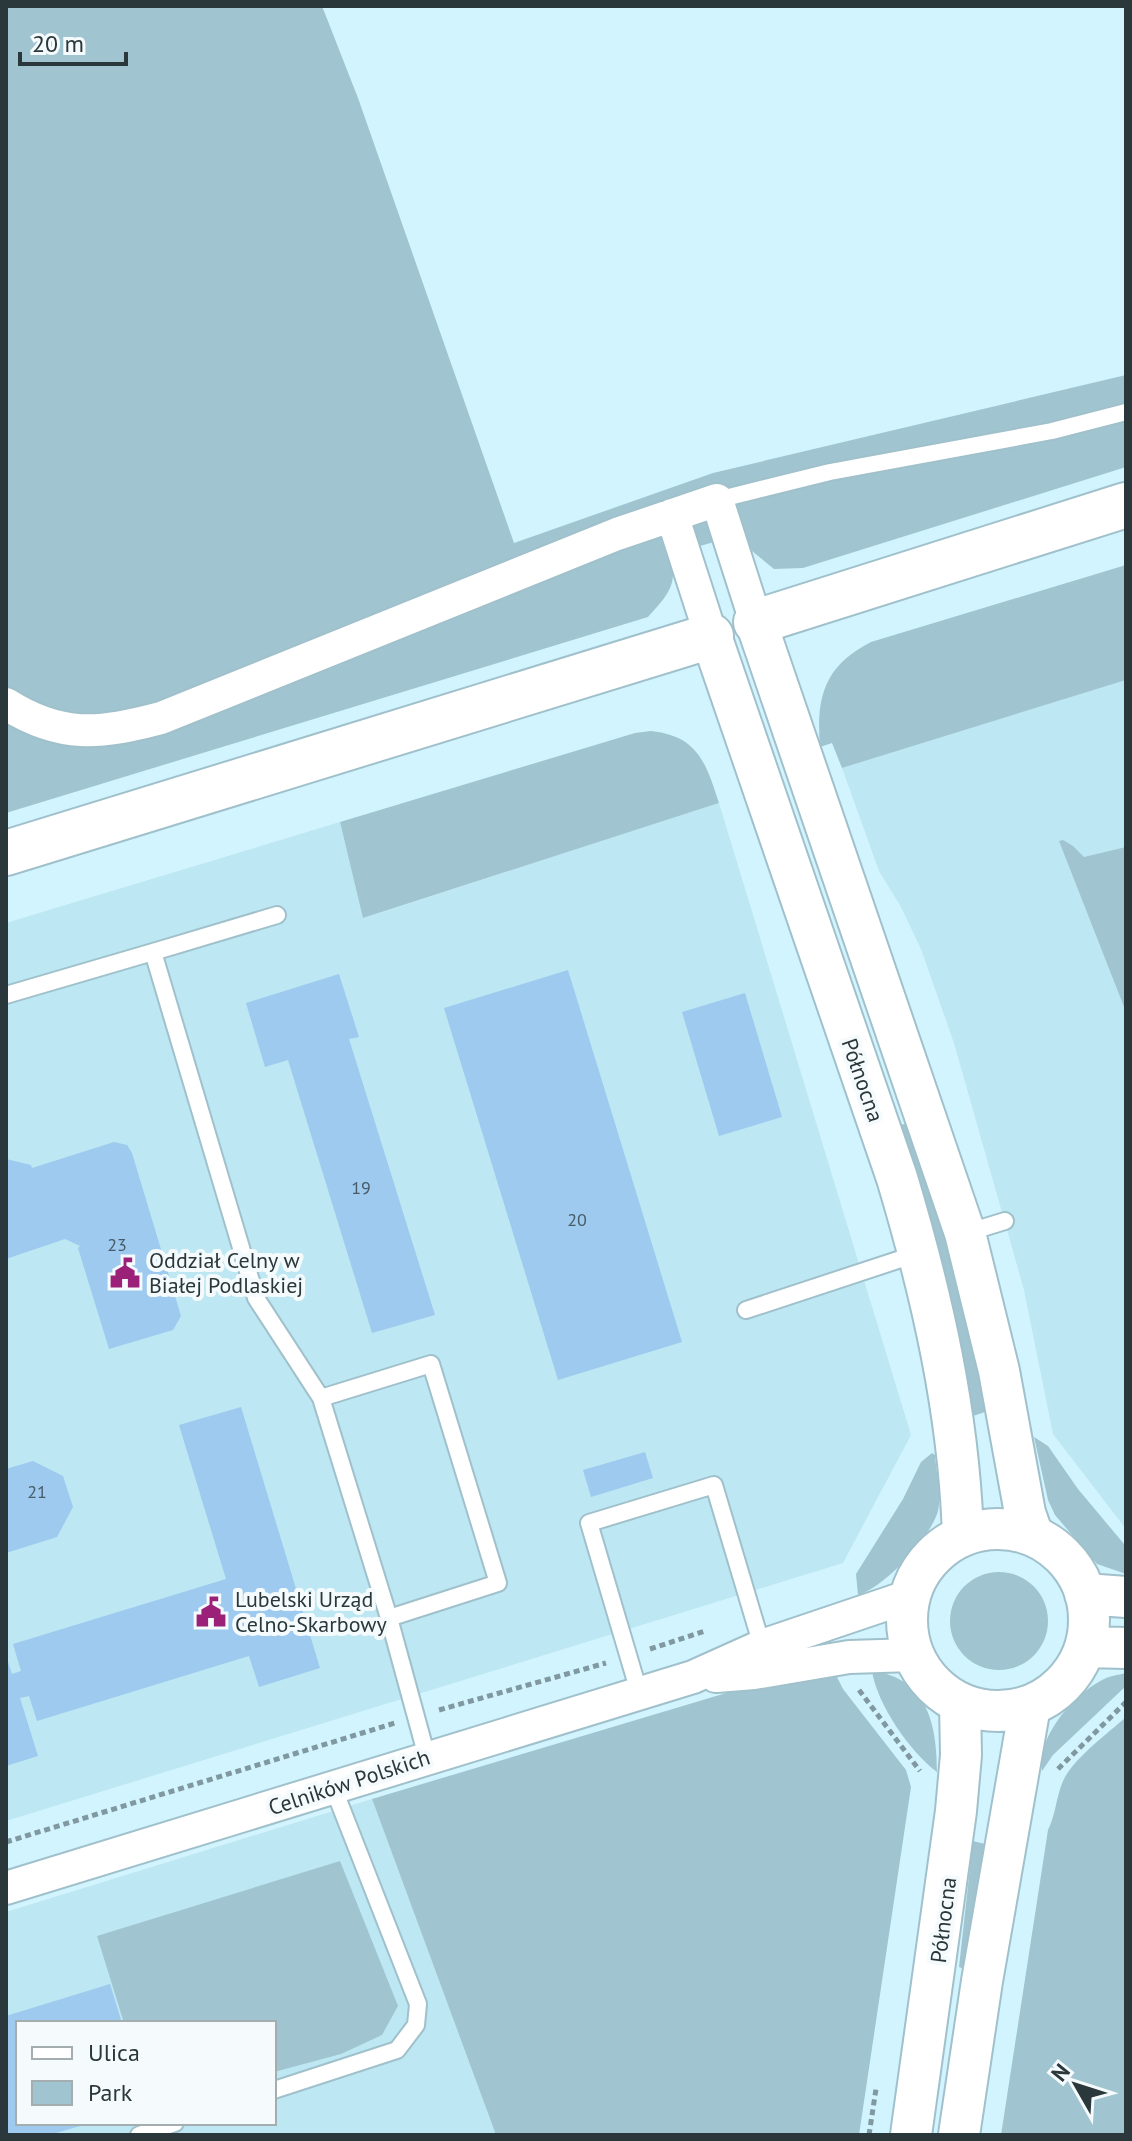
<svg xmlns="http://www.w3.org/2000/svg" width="1132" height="2141" viewBox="0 0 1132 2141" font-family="'PT Sans',sans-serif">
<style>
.built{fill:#bde7f2;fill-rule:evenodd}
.green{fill:#a0c5d0}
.building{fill:#9dcaee}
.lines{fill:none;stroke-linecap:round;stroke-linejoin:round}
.service-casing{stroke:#a0c1cb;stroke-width:20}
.minor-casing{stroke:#a0c1cb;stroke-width:36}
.tertiary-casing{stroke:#a0c1cb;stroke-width:44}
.trunk-casing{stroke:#a0c1cb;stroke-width:48}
.path{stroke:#80989f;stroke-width:5;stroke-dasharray:6 4;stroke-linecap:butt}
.service{stroke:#fff;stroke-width:16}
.minor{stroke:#fff;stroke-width:32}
.tertiary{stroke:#fff;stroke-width:40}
.trunk{stroke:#fff;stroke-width:44}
.labels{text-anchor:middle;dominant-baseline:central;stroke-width:8;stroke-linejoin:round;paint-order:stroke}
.number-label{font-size:18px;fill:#475c68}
.street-label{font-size:22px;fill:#2a373b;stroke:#f5fbfd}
.poi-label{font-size:22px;fill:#2a373b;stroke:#f5fbfd;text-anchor:start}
</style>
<rect width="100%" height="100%" fill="#d2f4fe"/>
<!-- built -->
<path class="built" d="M1126 680V1529L1053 1434 1024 1290 954 1043 921 949 901 907 879 871 842 768Z
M719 803 911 1435 843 1563 6 1821V923L340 822 364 918Z
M372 1799 496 2135H6V1912ZM18 2023H274V2123H18Z"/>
<!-- green -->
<path class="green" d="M6 6H322L358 98 514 543 713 473 1126 375V467L803 568 774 569 752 551 745 533 669 555C680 583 667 596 648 617L6 813Z
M1126 565V680L842 768 832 743 820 747C816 697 824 666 871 642Z
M651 731C698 736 706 763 719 803L363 918 340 822 635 733Z
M1063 840 1073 846 1084 857 1126 847V1012L1059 841Z
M907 1123 962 1293 988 1411 973 1416C955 1317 935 1220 901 1125Z
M1034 1437 1048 1446 1078 1489 1124 1544 1126 1574 1097 1564 1055 1515 1048 1500Z
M932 1453 935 1455C936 1472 942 1494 938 1511 931 1537 884 1588 858 1595L856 1574 903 1499 921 1462Z
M950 1621a49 49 0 1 1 98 0a49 49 0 1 1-98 0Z
M872 1671C928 1678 937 1726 937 1772 910 1752 877 1704 872 1671Z
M1126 1673V1686L1053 1755 1042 1771C1036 1738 1073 1695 1102 1680 1109 1676 1118 1675 1126 1673Z
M836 1675 843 1689 906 1770 911 1787 859 2135H496L372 1799 763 1682Z
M1126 1717V2135H1001L1048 1830C1056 1814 1056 1797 1063 1781 1073 1759 1107 1734 1126 1717Z
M973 1841 985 1844 964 1969 959 1967Z
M340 1861 398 2006 382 2035 341 2054 274 2072V2023H124L97 1936Z"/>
<!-- building -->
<path class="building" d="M568 970 682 1342 558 1380 444 1008Z
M339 974 359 1037 349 1039 435 1315 372 1333 288 1060 265 1067 246 1003Z
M745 993 782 1117 719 1136 682 1012Z
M114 1142 127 1145 132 1153 181 1316 173 1330 109 1349 78 1248 80 1246 65 1239 6 1259V1159L31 1165 32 1168Z
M241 1407 320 1668 259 1687 249 1656 37 1721 29 1696 20 1698 38 1756 6 1766V1656L12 1674 21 1671 13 1644 226 1579 179 1425Z
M645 1452 653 1478 591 1497 583 1470Z
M33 1461 63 1476 73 1507 57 1537 6 1553V1469Z
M110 1984 122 2023H18V2123L87 2124 49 2135H6V2016Z"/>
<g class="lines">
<!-- service casing -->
<g class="service-casing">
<path id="service" d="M717 500 830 472 1052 431 1126 412
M153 952 277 915
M6 995 153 952 256 1298 321 1398
M966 1233 1005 1221
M746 1310 919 1253
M389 1618 498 1583 431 1364 321 1398 389 1618 427 1757
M639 1692 589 1523 714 1485 762 1646
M274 2090 397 2050 416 2025 418 2004 333 1787
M139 2135 175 2123"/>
</g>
<!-- minor casing -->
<g class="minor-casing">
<path id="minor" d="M672 515 711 636
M6 704C61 739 100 734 161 718L617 534 717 500 756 622
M716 1676 754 1673 849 1657 913 1655
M6 1888 693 1677 762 1646 910 1596"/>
</g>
<!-- tertiary casing -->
<g class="tertiary-casing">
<path id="tertiary" d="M756 622 965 1233 999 1371 1025 1513 1033 1536
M711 636 897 1178C932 1295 959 1413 963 1536
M907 1620a91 91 0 1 1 182 0a91 91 0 1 1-182 0Z
M1085 1594 1126 1597
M1085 1647 1126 1648
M911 2135 956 1811 961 1755 960 1703
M959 2135 982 1981 1030 1706"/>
</g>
<!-- trunk casing -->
<g class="trunk-casing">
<path id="trunk" d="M756 622 1126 505
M6 853 711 636"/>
</g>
<!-- path -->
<path class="path" d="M650 1649 705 1631
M859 1690 920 1771
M439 1710 606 1663
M1058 1769 1126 1702
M6 1842 395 1723
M869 2135 876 2089"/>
<!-- service -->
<use href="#service" class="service"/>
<!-- minor -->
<use href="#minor" class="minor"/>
<!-- tertiary -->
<use href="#tertiary" class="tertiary"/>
<!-- trunk -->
<use href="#trunk" class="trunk"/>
</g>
<!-- icons -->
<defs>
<g id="civic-bare" transform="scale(2.4)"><path d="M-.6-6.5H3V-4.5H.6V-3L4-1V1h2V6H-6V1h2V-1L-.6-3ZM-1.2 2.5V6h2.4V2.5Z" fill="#9b2178" stroke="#f5fbfd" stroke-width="2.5" paint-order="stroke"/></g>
</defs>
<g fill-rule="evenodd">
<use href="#civic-bare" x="125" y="1273"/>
<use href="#civic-bare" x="211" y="1612"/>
</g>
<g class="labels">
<!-- number labels -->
<g class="number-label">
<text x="361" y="1187">19</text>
<text x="577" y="1219">20</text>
<text x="117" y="1244">23</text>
<text x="37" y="1491">21</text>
</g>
<!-- street labels -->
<g class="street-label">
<text transform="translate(863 1080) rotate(71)">Północna</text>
<text transform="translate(349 1782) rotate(-18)">Celników Polskich</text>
<text transform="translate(943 1920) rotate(-83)">Północna</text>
</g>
<!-- poi labels -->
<g class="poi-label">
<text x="149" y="1260">Oddział Celny w<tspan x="149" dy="25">Białej Podlaskiej</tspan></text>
<text x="235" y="1599">Lubelski Urząd<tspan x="235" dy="25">Celno-Skarbowy</tspan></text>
</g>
</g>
<!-- border -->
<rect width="1132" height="2141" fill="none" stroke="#2a373b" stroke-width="16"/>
<!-- legend -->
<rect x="16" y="2021" width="260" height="104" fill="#f5fbfd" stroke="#a4adaf" stroke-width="2"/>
<rect x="32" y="2047" width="40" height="12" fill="#ffffff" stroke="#a4adaf" stroke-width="2"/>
<text x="88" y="2061" font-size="24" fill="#2a373b">Ulica</text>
<rect x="32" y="2081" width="40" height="24" fill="#a0c5d0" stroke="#a4adaf" stroke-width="2"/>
<text x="88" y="2101" font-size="24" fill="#2a373b">Park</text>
<!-- north arrow -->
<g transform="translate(1076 2085) rotate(309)" stroke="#f5fbfd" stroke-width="6" paint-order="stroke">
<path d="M0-6L14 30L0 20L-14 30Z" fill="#2a373b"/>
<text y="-12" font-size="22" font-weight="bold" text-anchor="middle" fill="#2a373b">N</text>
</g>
<!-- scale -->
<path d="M20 52v12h106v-12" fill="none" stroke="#2a373b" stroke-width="4"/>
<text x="32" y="52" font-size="24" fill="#2a373b" stroke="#f5fbfd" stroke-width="6" paint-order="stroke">20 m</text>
</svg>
